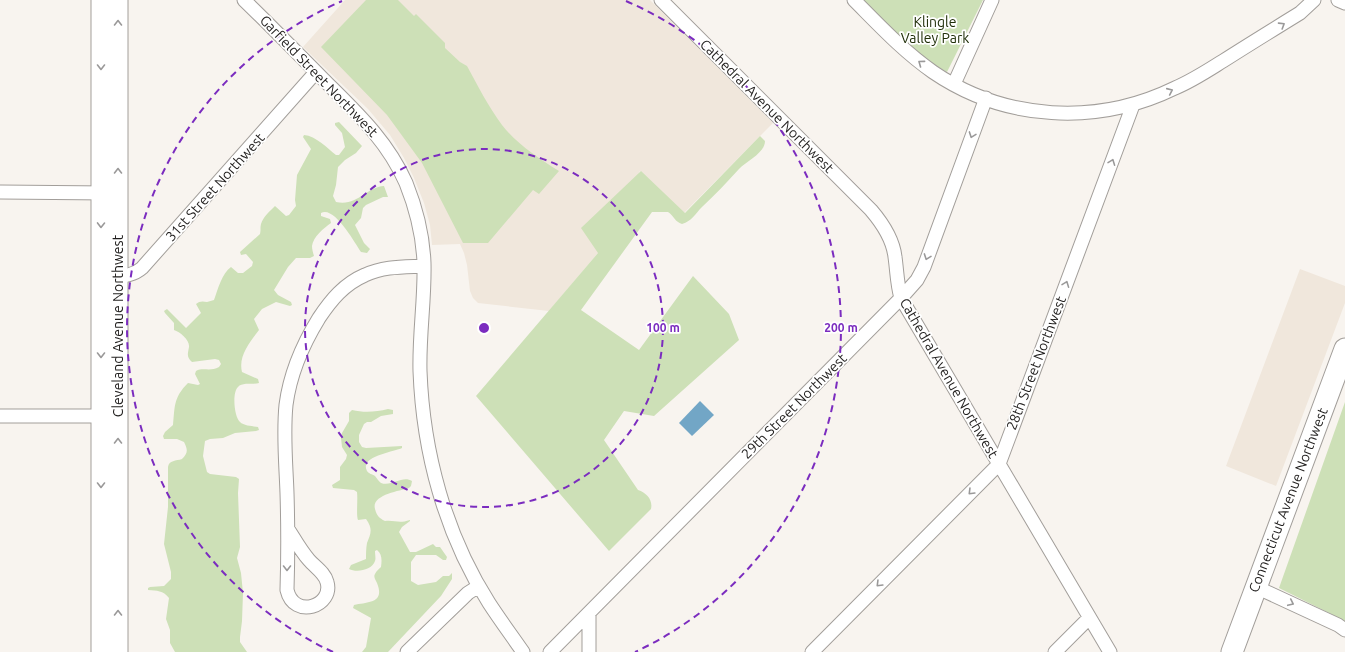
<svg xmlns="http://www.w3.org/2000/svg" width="1345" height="652" viewBox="0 0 1345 652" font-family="Ubuntu,sans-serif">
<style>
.built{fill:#f0e7dc}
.green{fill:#cde0b7}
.water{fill:#72a6c6}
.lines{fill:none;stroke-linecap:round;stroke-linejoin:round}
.street-casing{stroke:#a29e9a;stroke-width:15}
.secondary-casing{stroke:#a29e9a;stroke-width:21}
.primary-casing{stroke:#a29e9a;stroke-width:23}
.street{stroke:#fff;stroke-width:13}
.secondary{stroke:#fff;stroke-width:19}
.primary{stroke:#fff;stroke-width:21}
.oneway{stroke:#9a9999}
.ring{fill:none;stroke:#7b2cbf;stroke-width:2;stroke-dasharray:7 5}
.labels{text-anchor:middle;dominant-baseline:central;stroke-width:3.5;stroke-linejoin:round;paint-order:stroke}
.park-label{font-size:14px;fill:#202f09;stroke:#fff}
.street-label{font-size:14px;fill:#1f1d1c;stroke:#fff}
.centre{fill:#7b2cbf;stroke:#fff;stroke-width:2}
.ring-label{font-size:12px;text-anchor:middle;font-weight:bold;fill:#7b2cbf;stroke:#fff;stroke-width:3.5;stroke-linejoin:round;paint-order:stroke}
</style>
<rect width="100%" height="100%" fill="#f8f4ef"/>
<!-- built -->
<path class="built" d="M345 0H650L773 123 684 213 640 171 598 253 549 311 478 303 473 298 470 291 467 265 464 253 460 244 432 245 430 225 424 203 414 178 404 158 390 135 368 109 303 47Z
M1300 269 1345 286V303L1276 486 1226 466Z"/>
<!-- green -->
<path class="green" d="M366 0H398L414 16 416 14 445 43V48L460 62 467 66C478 86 488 106 502 125 517 144 538 158 559 171L539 194 533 190 488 243H463L422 163 387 115 321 47Z
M861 0H983L947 72 921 57Z
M339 122 362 146 356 153 345 160 338 167 336 185 333 196 336 202C357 207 366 187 384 186L388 197H383L366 205 363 208 361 218 355 225 364 243 370 249 367 253 361 252C355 243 334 205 321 213V216L330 219 331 223C324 228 313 237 312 246 312 249 313 253 314 256L310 258H296L288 267 274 290 278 295 291 302 292 305 290 306 276 302 262 309 254 319 259 330C250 342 238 356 242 372L258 379 259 383C253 385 242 382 238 387 232 392 234 417 240 422 244 426 253 426 258 427L259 430 256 431 235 433 223 438 210 439 205 441 203 456 207 472 210 474 236 477 239 479 238 493 240 547 237 558 241 573 243 593 242 621 240 637V642L247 652H175L170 643V630L166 619 169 598C163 590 157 591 148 590V588L150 587 164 586 171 579V572L164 544 168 507V467C169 460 176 461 182 459 188 453 188 450 184 442L177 439H164L163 436 165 432 173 425C175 407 173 398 188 383L198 385 200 384 195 374 196 371C203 367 210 372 219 367L221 364 219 360 215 359 192 362C186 357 188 353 189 347 190 340 180 332 174 330V323L165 313 164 311 167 309 186 328 201 313 196 304C199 301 203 301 207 302L214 300C218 289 222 273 231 267L238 273H243L252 266 253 262 246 254 241 255 240 252 260 234C261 230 260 228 261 224 263 217 270 211 275 206L286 216 289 215 296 206 295 200 297 175 311 149 303 137 304 135C316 136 327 148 336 155H339L345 147 342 133 335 125V123Z
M760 136 765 141C765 153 747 161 739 169 727 182 715 195 702 207 695 214 692 221 682 224 675 222 674 216 668 212H652L581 310 639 350 693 276 729 314 739 340 654 416 624 411 604 440 638 490C647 493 653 500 651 509L609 551 476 396 598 253 581 228 641 171 685 213Z
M1345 402V621L1279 588Z
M388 409 393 410V414L381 416 371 422H367L364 424 359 435V442L362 447 366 448 402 446V448C394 452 359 456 367 471 369 474 372 474 375 476 377 478 378 481 381 483 392 487 402 475 412 481L411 486 409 488C399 491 371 495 375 509 377 516 379 518 385 521 396 520 398 524 410 520V521L402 527 399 532 410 552H416L433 544 436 547H440L447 557 446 560H443L436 555H416L411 562V581L418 585 436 582 443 576H449L452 573V579L441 596 388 652H362L366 647 371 618 353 608 354 605C369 602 385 603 377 583 376 580 373 577 375 574 376 571 379 569 381 567 382 560 382 554 377 550L375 551C375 554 376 559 375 561 372 570 357 573 349 569L351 565 366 559C366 554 366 548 367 543 371 533 373 529 366 519L358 520C356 515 358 500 357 492L354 490 333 488 332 485 340 480V467L346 459 347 455 342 447 341 438 342 433 349 421V413L352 410C364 413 376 412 388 409Z"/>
<!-- water -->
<path class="water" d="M700 401 714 415 692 436 679 423Z"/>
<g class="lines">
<!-- street casing -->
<g class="street-casing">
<path id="street" d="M244 0C271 26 297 53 323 79 356 112 387 140 406 183 416 208 423 236 424 263 425 299 419 334 420 371 423 452 445 534 489 603 500 620 512 636 523 652
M661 0 871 210C883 224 893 239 895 257 897 271 897 284 901 298L1110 652
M854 0C879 25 903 51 933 72 1005 121 1097 126 1175 88 1192 81 1207 71 1223 61 1248 45 1274 29 1300 13L1314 0
M1338 0 1345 3
M954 84 992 0
M0 192 108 193
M110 277C122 276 133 276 142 268L316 72
M0 416H108
M288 529C295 540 301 551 309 560 315 567 325 573 327 582 334 606 294 620 287 590 288 558 288 526 287 493 286 464 283 435 286 405 290 374 303 344 319 318 331 300 344 284 365 275 384 266 404 267 424 266
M1256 587 1338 625 1345 630
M589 613V652
M407 652 468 593 479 586
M550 652 901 298 917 280 924 267 986 98
M812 652 999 464 1133 105
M1055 652 1089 618"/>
</g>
<!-- secondary casing -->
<g class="secondary-casing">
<path id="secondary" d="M101 0V652
M118 0V652"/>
</g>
<!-- primary casing -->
<g class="primary-casing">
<path id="primary" d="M1232 652 1345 349"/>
</g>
<!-- street -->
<use href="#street" class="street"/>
<!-- secondary -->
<use href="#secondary" class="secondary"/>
<!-- primary -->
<use href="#primary" class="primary"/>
</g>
<!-- one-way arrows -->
<defs><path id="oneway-chevron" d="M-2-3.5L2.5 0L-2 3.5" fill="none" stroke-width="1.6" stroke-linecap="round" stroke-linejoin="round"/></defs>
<g class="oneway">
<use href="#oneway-chevron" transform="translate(118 23) rotate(-90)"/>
<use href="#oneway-chevron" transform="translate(1282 25) rotate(-32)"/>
<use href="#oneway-chevron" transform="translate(921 63) rotate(-144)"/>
<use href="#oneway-chevron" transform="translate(101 67) rotate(90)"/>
<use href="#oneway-chevron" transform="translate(1170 91) rotate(-24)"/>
<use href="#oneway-chevron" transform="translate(972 135) rotate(110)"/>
<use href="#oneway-chevron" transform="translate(1112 162) rotate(-69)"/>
<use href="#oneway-chevron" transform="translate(118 171) rotate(-90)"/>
<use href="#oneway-chevron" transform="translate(101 225) rotate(91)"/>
<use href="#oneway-chevron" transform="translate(927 257) rotate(110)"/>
<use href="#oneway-chevron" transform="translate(1066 284) rotate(-69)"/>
<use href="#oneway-chevron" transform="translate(101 355) rotate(90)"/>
<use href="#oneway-chevron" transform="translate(118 441) rotate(-90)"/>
<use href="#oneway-chevron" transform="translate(101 485) rotate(90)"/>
<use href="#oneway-chevron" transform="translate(971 492) rotate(135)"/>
<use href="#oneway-chevron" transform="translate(287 568) rotate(90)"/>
<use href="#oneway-chevron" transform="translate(879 584) rotate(135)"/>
<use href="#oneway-chevron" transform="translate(1291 603) rotate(25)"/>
<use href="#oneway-chevron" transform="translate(118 613) rotate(-90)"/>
</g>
<!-- distance rings -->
<g class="ring">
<circle cx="484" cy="328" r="179"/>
<path d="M333 652A357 357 0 0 1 342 1M626 1A357 357 0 0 1 635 652"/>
</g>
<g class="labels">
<!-- park labels -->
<g class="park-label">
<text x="935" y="22">Klingle<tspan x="935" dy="16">Valley Park</tspan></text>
</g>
<!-- street labels -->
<g class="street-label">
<text transform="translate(319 76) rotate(46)">Garfield Street Northwest</text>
<text transform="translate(767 106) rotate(45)">Cathedral Avenue Northwest</text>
<text transform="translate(215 187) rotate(-48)">31st Street Northwest</text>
<text transform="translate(118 326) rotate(-90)">Cleveland Avenue Northwest</text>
<text transform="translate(1036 363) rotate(-69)">28th Street Northwest</text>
<text transform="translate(949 378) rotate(60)">Cathedral Avenue Northwest</text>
<text transform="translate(794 406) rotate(-45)">29th Street Northwest</text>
<text transform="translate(1288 500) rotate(-69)">Connecticut Avenue Northwest</text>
</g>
</g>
<circle cx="484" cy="328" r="6" class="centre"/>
<g class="ring-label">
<text x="663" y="332">100 m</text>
<text x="841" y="332">200 m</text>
</g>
</svg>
